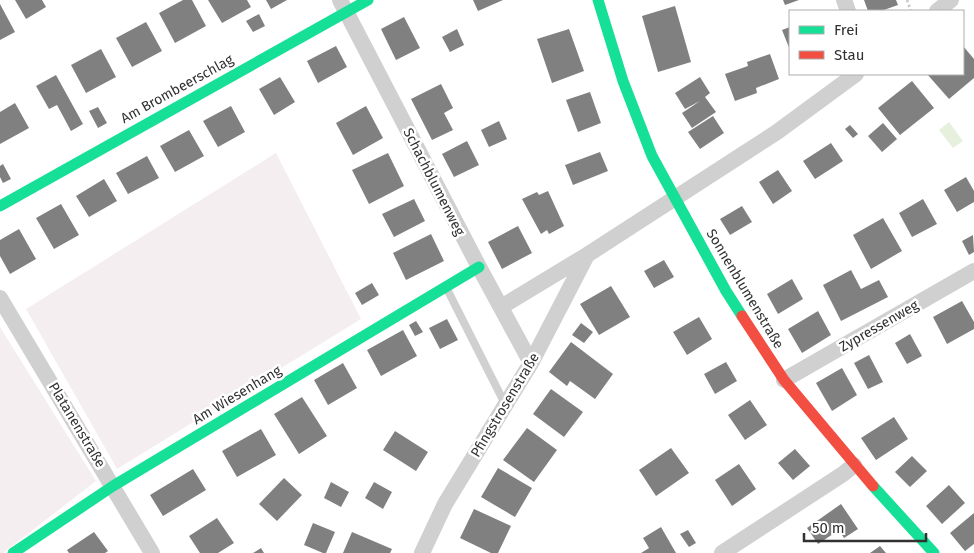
<svg xmlns="http://www.w3.org/2000/svg" width="974" height="553" viewBox="0 0 974 553" font-family="'Fira Sans',sans-serif">
<style>
.green{fill:#f5eef1}
.water{fill:#e6f0dd}
.building{fill:#808080}
.lines{fill:none;stroke-linecap:round;stroke-linejoin:round}
.path{stroke:#cecece;stroke-width:3;stroke-dasharray:2.5 2.5;stroke-linecap:butt}
.lane{stroke:#d0d0d0;stroke-width:8}
.street{stroke:#d0d0d0;stroke-width:16}
.fast{stroke:#16e098;stroke-width:11}
.jam{stroke:#f24e42;stroke-width:11}
.labels{text-anchor:middle;dominant-baseline:central;stroke-width:5;stroke-linejoin:round;paint-order:stroke}
.street-label{font-size:14px;fill:#313131;stroke:#fff}
</style>
<rect width="100%" height="100%" fill="#fff"/>
<!-- green -->
<path class="green" d="M276 153 361 319 117 469 26 309Z
M0 327 96 481 3 553H0Z"/>
<!-- water -->
<path class="water" d="M949 122 963 141 953 148 939 130Z"/>
<!-- building -->
<path class="building" d="M15 0H42L46 7 26 19Z
M183 0H192L206 26 175 43 159 13Z
M208 0H247L251 7 222 23Z
M266 0H287L271 9Z
M473 0H503L478 11Z
M783 0H799L785 5Z
M864 0H896L898 5 881 11H868Z
M0 4 15 32 0 40Z
M675 6 691 62 658 72 642 16Z
M259 14 265 26 253 32 246 21Z
M404 17 420 48 396 60 381 29Z
M146 22 162 51 132 67 116 38Z
M790 27V50L782 30Z
M457 29 464 45 450 52 442 37Z
M569 29 584 71 552 83 537 39Z
M336 46 347 67 318 83 307 61Z
M963 46 974 59V78L949 99 927 74H963Z
M101 49 116 77 86 93 71 65Z
M770 54 779 79 756 88 757 93 735 101 725 74 748 66 747 62Z
M56 75 83 124 71 131 57 105 49 109 36 86Z
M280 77 295 102 274 115 259 89Z
M700 77 710 93 705 97 716 112 692 128 682 113 700 101 685 109 675 93Z
M912 81 934 108 900 135 878 108Z
M441 84 453 108 444 113 453 130 432 140 411 99Z
M590 92 601 123 578 132 566 100Z
M15 103 29 128 0 144V112Z
M231 106 245 132 218 147 203 121Z
M366 106 383 138 353 155 336 123Z
M98 107 107 123 98 128 89 111Z
M713 116 724 133 700 149 688 132Z
M499 121 507 139 489 147 481 130Z
M883 123 897 139 882 152 868 136Z
M850 125 858 134 853 138 845 129Z
M189 130 204 156 175 172 160 146Z
M467 141 479 165 454 177 442 154Z
M831 143 843 161 815 179 803 161Z
M600 152 608 171 573 185 565 165Z
M388 153 404 186 369 204 352 170Z
M147 156 159 178 128 194 116 173Z
M3 164 11 179 3 183 0 177V166Z
M778 170 792 191 773 204 759 182Z
M966 177 974 191V202L957 212 944 190Z
M104 179 117 201 89 217 76 196Z
M548 191 564 226 549 234 547 230 541 234 522 199 537 192 539 195Z
M414 199 425 221 394 237 382 214Z
M923 199 937 224 912 237 899 213Z
M61 204 79 235 54 249 36 218Z
M742 206 752 222 730 235 720 219Z
M883 218 902 251 871 269 853 235Z
M518 226 532 253 502 269 488 242Z
M19 229 36 259 10 274 0 256V240Z
M431 234 444 261 406 280 393 253Z
M973 235 974 252 969 255 962 241Z
M664 260 674 277 654 288 644 271Z
M851 270 861 289 879 280 888 297 841 321 823 285Z
M792 279 803 299 778 314 767 294Z
M372 283 379 295 362 305 355 293Z
M611 286 630 317 599 335 580 304Z
M962 301 974 322V329L947 344 933 317Z
M818 311 831 335 802 353 788 329Z
M699 317 712 339 687 355 673 332Z
M447 319 458 340 440 349 429 328Z
M416 321 423 332 415 336 409 325Z
M581 323 593 332 584 343 572 335Z
M403 330 417 356 381 376 367 350Z
M910 334 922 356 907 364 895 343Z
M571 342 613 374 595 399 570 381 567 386 549 372Z
M869 355 883 382 868 389 854 363Z
M726 362 737 381 715 394 704 374Z
M343 363 357 388 328 405 314 380Z
M842 368 857 395 832 411 816 383Z
M551 389 583 412 564 437 533 414Z
M302 397 327 436 299 454 274 414Z
M750 400 767 425 745 440 728 415Z
M894 417 908 439 876 460 861 438Z
M527 428 557 450 534 482 503 460Z
M261 429 276 455 237 477 222 451Z
M395 431 428 452 416 471 383 450Z
M671 448 689 473 656 496 639 470Z
M795 449 810 466 793 480 778 463Z
M912 456 927 471 910 487 895 472Z
M739 464 756 489 732 506 715 480Z
M498 468 532 488 515 517 481 497Z
M193 469 206 490 163 516 150 495Z
M284 478 302 495 277 521 259 504Z
M331 482 349 492 341 507 324 498Z
M374 482 392 492 383 509 365 498Z
M949 485 965 503 942 524 926 506Z
M841 504 858 529 844 538 839 530 818 544 807 528Z
M474 509 511 526 498 553H491L460 538Z
M974 513V544L965 551 950 533Z
M217 518 234 543 218 553H200L189 536Z
M313 523 335 532 326 553H323L304 545Z
M661 527 676 553H641L649 548 643 538Z
M688 530 696 543 689 547 680 534Z
M94 532 108 551 105 553H69L67 550Z
M352 532 392 549 390 553H343Z
M880 546 886 553H870Z
M261 548 264 553H253Z"/>
<g class="lines">
<!-- path -->
<path class="path" d="M907 0 911 11"/>
<!-- lane -->
<path class="lane" d="M447 289 505 404"/>
<!-- street -->
<path class="street" d="M340 0 479 267 531 363
M844 0 848 11
M937 11 951 0
M0 298 152 553
M501 307 587 255 777 132 856 74
M784 380 974 271
M422 553 445 504 531 363 587 255
M722 553 843 474 854 465"/>
<!-- fast -->
<path class="fast" d="M598 0 623 81 652 156 726 291 742 316
M0 206 368 0
M873 486 934 553
M13 553 113 486 479 267"/>
<!-- jam -->
<path class="jam" d="M742 316 784 380 873 486"/>
</g>
<g class="labels">
<!-- street labels -->
<g class="street-label">
<text transform="translate(177 89) rotate(-29)">Am Brombeerschlag</text>
<text transform="translate(434 182) rotate(63)">Schachblumenweg</text>
<text transform="translate(745 289) rotate(59)">Sonnenblumenstraße</text>
<text transform="translate(879 326) rotate(-30)">Zypressenweg</text>
<text transform="translate(237 395) rotate(-31)">Am Wiesenhang</text>
<text transform="translate(505 405) rotate(-59)">Pfingstrosenstraße</text>
<text transform="translate(77 425) rotate(59)">Platanenstraße</text>
</g>
</g>
<!-- legend -->
<rect x="789" y="10" width="175" height="65" fill="#ffffff" stroke="#adadad"/>
<rect x="799" y="26" width="25" height="8" fill="#16e098" stroke="#adadad"/>
<text x="834" y="35" font-size="15" fill="#313131">Frei</text>
<rect x="799" y="51" width="25" height="8" fill="#f24e42" stroke="#adadad"/>
<text x="834" y="60" font-size="15" fill="#313131">Stau</text>
<!-- scale -->
<path d="M804 533v8h122v-8" fill="none" stroke="#313131" stroke-width="2.5"/>
<text x="812" y="533" font-size="15" fill="#313131" stroke="#ffffff" stroke-width="4" paint-order="stroke">50 m</text>
</svg>
